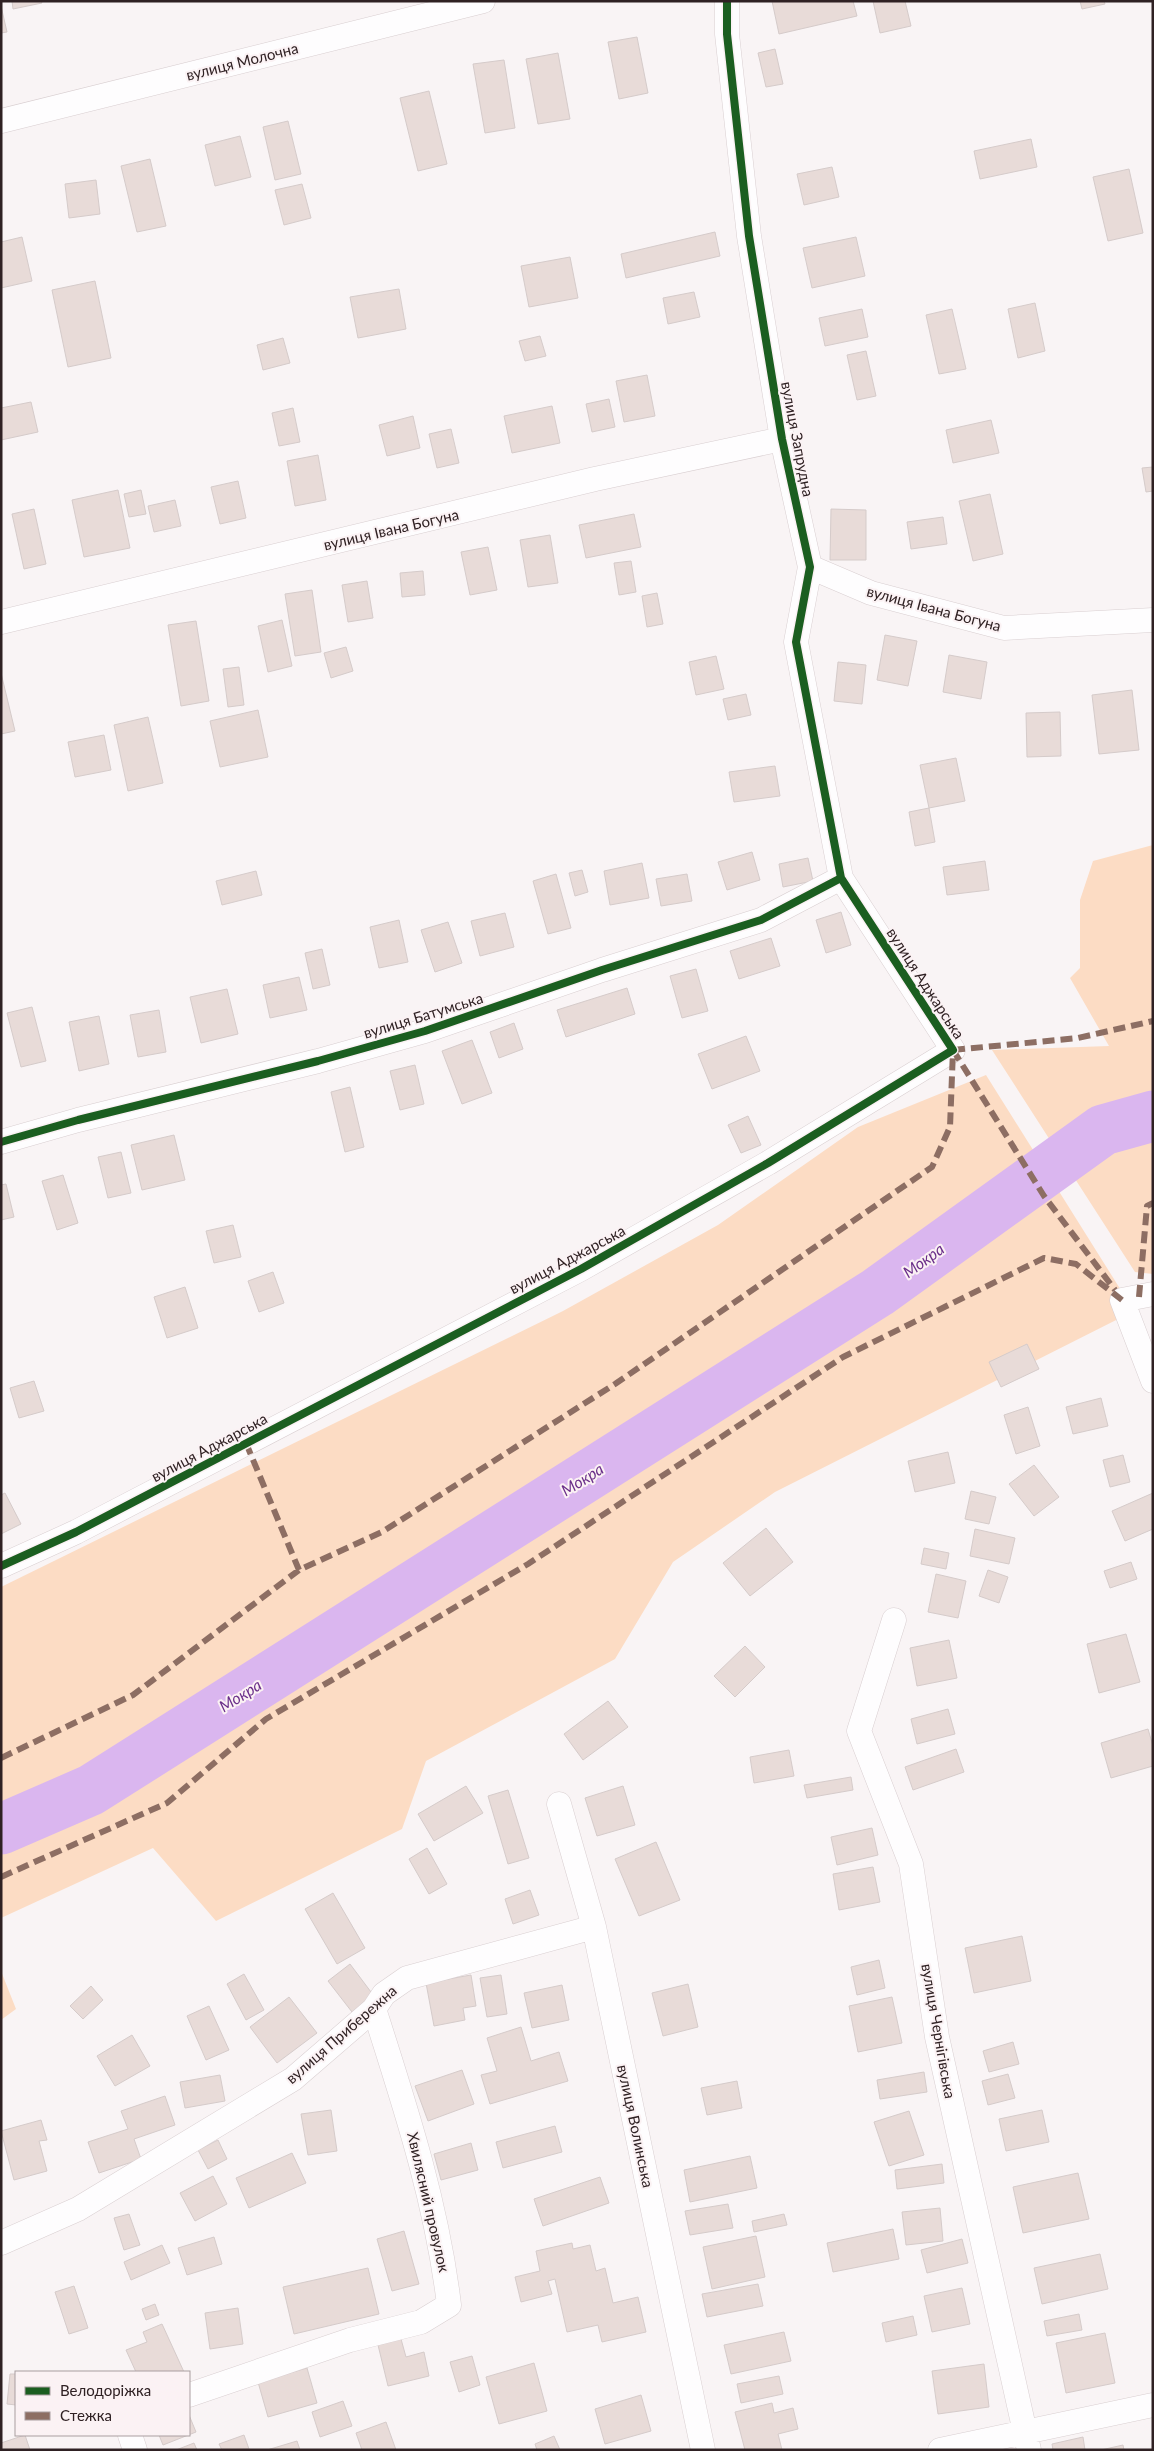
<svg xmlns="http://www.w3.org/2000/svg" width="1154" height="2451" viewBox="0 0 1154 2451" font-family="Lato,sans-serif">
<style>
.green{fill:#fcdcc4}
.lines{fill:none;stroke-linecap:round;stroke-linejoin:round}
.river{stroke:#dab6ef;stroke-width:51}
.building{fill:#e8dbd8;stroke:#d5cbca}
.street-casing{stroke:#d9cfd1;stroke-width:25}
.street{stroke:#fefdfe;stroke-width:24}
.quiet{stroke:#8d6e63;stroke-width:6;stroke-dasharray:12 6;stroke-linecap:butt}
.cycleway-casing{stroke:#fbf2f4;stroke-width:11}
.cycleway{stroke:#1b5e20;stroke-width:8}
.labels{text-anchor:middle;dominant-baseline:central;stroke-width:4;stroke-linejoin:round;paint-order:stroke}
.street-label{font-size:15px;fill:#2f2123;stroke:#fbf2f4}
.water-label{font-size:16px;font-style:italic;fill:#6a2e89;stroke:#fbf2f4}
</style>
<rect width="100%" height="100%" fill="#f9f4f5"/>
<!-- green -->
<path class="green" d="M1153 845V1274L1135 1272 992 1050 1109 1046 1070 978 1080 968V900L1093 861Z
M986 1075 1134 1311 775 1492 673 1562 615 1659 426 1761 402 1829 216 1921 153 1848 1 1918V1587L563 1311 718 1225 858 1127Z
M1 1971 16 2009 1 2020Z"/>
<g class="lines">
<!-- river -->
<path class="river" d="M1 1829 91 1790 878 1292 1103 1130 1153 1116"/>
</g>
<!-- building -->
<path class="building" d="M12 1H41L42 3 13 9Z
M772 1H853L857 16 779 34Z
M873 1H905L911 26 880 33Z
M1080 1H1104L1105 4 1082 9Z
M1 6 7 32 1 33Z
M637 37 648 93 619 99 608 42Z
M775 49 783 84 766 87 758 53Z
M558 53 570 119 538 124 526 59Z
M504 60 515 128 485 133 473 64Z
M429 91 447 164 418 171 400 98Z
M288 121 301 174 275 180 263 127Z
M240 136 251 177 215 186 205 145Z
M1031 139 1037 167 980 179 974 151Z
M150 159 166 226 137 232 121 166Z
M832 167 839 197 804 205 797 174Z
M1129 169 1143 233 1108 241 1093 177Z
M96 180 100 214 69 218 65 184Z
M302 184 311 218 284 225 275 190Z
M715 232 720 256 626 278 621 254Z
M22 237 32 281 1 288V242Z
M856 237 865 276 812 288 803 248Z
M570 257 578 298 529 307 521 266Z
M95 281 111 358 68 367 52 290Z
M399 289 406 329 358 338 350 297Z
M694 292 700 317 668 324 663 298Z
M1035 303 1045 351 1018 358 1008 309Z
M862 309 868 337 825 346 819 318Z
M952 309 966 369 939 374 926 315Z
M540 336 546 356 525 361 519 341Z
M283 338 290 363 263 370 257 345Z
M866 351 876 396 857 400 847 355Z
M647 375 655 416 624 422 616 381Z
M609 399 615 427 592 432 586 404Z
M31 402 38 432 1 440V408Z
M552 406 560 443 512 453 504 416Z
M293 408 300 442 279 446 272 413Z
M413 416 420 448 387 456 379 425Z
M991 420 999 453 953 463 946 430Z
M451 429 459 463 437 468 429 434Z
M318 455 326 500 295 506 287 461Z
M1153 467V491L1146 492 1142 468Z
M238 481 246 518 220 524 211 487Z
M118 490 130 548 84 557 72 500Z
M141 490 146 514 129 517 124 494Z
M990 494 1003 554 973 561 959 501Z
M175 500 181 526 154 532 148 506Z
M34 509 46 564 24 569 12 514Z
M831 509 866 510V560H830Z
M634 514 641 547 586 558 579 525Z
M943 517 947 544 911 549 907 522Z
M550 535 558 583 528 587 520 540Z
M488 547 497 590 470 595 461 552Z
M631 561 636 592 619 595 614 563Z
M423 571 425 595 402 597 400 573Z
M367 581 373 618 348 622 342 585Z
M312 590 321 652 295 656 285 594Z
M657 593 663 624 647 627 642 596Z
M282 620 292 666 268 672 258 626Z
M196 621 209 701 181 706 168 625Z
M885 635 917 641 908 686 877 680Z
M346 647 353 671 331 678 324 653Z
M949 655 987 662 981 699 943 692Z
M716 656 724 689 696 695 689 662Z
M838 662 866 665 862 704 834 701Z
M239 667 244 705 228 707 223 669Z
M1 673 15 731 1 734Z
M1132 690 1139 750 1099 754 1092 695Z
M746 694 751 715 728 720 723 699Z
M258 710 268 757 220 767 210 721Z
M1060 712 1061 756 1027 757 1026 713Z
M148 717 163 783 128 791 114 725Z
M104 735 111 770 75 777 68 742Z
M956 758 965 801 929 808 920 765Z
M775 766 780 796 734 802 729 772Z
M929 808 935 842 915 846 909 812Z
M752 852 760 880 727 890 718 862Z
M808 858 813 881 783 887 779 864Z
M985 861 989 890 947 895 943 867Z
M642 863 649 898 610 905 604 871Z
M582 870 588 892 575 896 569 873Z
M256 871 262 895 222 905 216 881Z
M556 874 571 928 548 934 533 881Z
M687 874 692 901 661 906 656 879Z
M841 912 851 945 826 953 816 920Z
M505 913 514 947 480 956 471 921Z
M399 920 408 962 379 968 370 927Z
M448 922 462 963 435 972 421 930Z
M771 938 780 966 739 979 730 951Z
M322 949 330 985 313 989 305 953Z
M696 969 708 1011 682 1018 670 976Z
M299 977 307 1010 270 1018 263 985Z
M627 988 635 1014 566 1037 557 1010Z
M227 989 238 1034 201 1043 190 997Z
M32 1007 46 1061 21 1067 7 1013Z
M159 1010 166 1052 138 1057 130 1015Z
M99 1016 109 1064 79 1071 69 1022Z
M514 1023 523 1049 499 1058 490 1032Z
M746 1036 760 1071 712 1089 698 1054Z
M472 1040 492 1093 462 1104 442 1051Z
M415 1065 424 1104 400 1110 390 1071Z
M350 1087 364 1147 345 1152 331 1092Z
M748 1116 761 1145 741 1153 728 1125Z
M174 1135 185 1180 142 1190 131 1145Z
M121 1152 131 1193 108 1198 98 1157Z
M63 1175 78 1223 57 1230 42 1181Z
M6 1184 14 1217 1 1220V1185Z
M233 1225 241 1257 214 1263 206 1231Z
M273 1272 284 1303 259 1312 248 1281Z
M185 1287 198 1328 167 1338 154 1297Z
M1027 1344 1039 1369 1001 1387 989 1362Z
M34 1381 44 1411 19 1418 10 1388Z
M1101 1398 1108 1426 1073 1434 1066 1407Z
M1028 1407 1040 1446 1016 1454 1004 1415Z
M948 1452 955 1483 915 1492 908 1461Z
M1123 1455 1130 1482 1110 1487 1103 1460Z
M1034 1465 1059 1497 1034 1516 1009 1484Z
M971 1491 996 1497 989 1524 965 1519Z
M5 1493 21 1524 1 1534V1495Z
M1153 1493V1529L1125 1541 1112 1511Z
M766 1528 793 1562 750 1596 723 1563Z
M975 1529 1015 1538 1009 1564 970 1556Z
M924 1548 949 1553 946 1569 921 1564Z
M1131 1562 1137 1579 1110 1588 1104 1571Z
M988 1570 1008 1577 999 1603 979 1596Z
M936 1574 966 1581 958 1618 928 1612Z
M1126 1634 1140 1682 1099 1693 1087 1644Z
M949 1640 957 1678 917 1686 910 1648Z
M745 1646 765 1667 735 1697 714 1676Z
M608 1701 628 1727 583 1760 564 1734Z
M948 1709 955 1734 917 1744 911 1719Z
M1148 1729 1153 1746V1766L1111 1778 1101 1743Z
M956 1749 964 1772 913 1790 905 1767Z
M789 1750 794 1776 754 1783 750 1757Z
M851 1777 853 1790 807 1798 804 1785Z
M466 1786 483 1813 434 1841 418 1814Z
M623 1786 635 1825 597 1836 585 1798Z
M508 1790 529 1858 508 1864 488 1796Z
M872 1828 878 1855 837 1865 831 1837Z
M656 1842 680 1900 639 1916 615 1859Z
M427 1848 447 1884 429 1894 409 1859Z
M873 1867 880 1902 839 1910 833 1874Z
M530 1890 539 1915 513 1924 505 1899Z
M333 1893 365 1948 337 1964 305 1909Z
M1022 1936 1031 1981 974 1993 965 1948Z
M879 1960 885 1988 857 1995 851 1967Z
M350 1964 374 1996 352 2012 328 1981Z
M244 1974 264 2010 246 2020 227 1984Z
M471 1975 476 2006 463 2008 465 2020 434 2026 426 1983Z
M501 1975 507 2014 487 2017 480 1978Z
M688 1984 698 2027 663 2036 652 1993Z
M562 1985 569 2020 532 2028 524 1993Z
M91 1986 103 2000 83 2019 70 2006Z
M289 1997 317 2033 277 2063 250 2027Z
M892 1997 902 2043 858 2052 849 2006Z
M209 2006 229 2050 206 2060 187 2016Z
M521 2027 531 2061 559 2052 568 2081 490 2104 481 2075 497 2071 487 2038Z
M132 2035 150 2066 115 2086 97 2056Z
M1013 2042 1019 2064 989 2072 983 2051Z
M462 2070 474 2104 428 2121 415 2086Z
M924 2072 927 2092 880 2099 877 2080Z
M1008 2074 1015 2098 988 2105 982 2081Z
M220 2075 225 2101 185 2108 180 2082Z
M737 2081 742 2108 707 2115 701 2088Z
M165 2096 175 2125 134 2139 141 2159 99 2173 88 2142 128 2129 121 2111Z
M331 2110 337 2151 308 2155 301 2114Z
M1042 2110 1049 2142 1006 2151 999 2119Z
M909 2111 924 2155 889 2166 874 2122Z
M41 2120 47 2140 39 2141 47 2171 14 2180 1 2131Z
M555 2126 562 2152 503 2168 496 2142Z
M218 2140 227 2159 208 2169 198 2150Z
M471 2143 478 2170 441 2180 434 2154Z
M292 2153 306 2183 249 2208 236 2178Z
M750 2156 757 2188 690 2202 684 2170Z
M942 2164 944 2183 897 2189 895 2170Z
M1078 2173 1089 2219 1023 2233 1013 2187Z
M213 2176 227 2204 195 2221 180 2193Z
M600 2177 609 2203 543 2226 534 2199Z
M728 2204 733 2228 690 2235 685 2211Z
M940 2208 943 2241 906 2245 902 2212Z
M129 2214 140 2245 124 2250 114 2218Z
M784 2214 787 2225 754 2232 752 2221Z
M893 2229 899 2259 833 2272 827 2243Z
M404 2231 419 2284 392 2291 377 2239Z
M756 2236 765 2277 712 2289 703 2247Z
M214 2237 222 2264 187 2275 178 2248Z
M962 2239 968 2263 927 2273 921 2250Z
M572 2243 573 2249 590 2245 596 2271 605 2268 613 2303 638 2297 646 2332 602 2342 598 2325 567 2332 555 2279 548 2281 552 2294 521 2302 515 2277 540 2271 536 2251Z
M162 2245 170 2263 131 2280 124 2262Z
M1100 2254 1108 2289 1042 2304 1034 2268Z
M368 2268 379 2314 294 2334 283 2287Z
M758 2284 763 2306 707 2317 702 2294Z
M74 2286 88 2328 69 2334 55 2292Z
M962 2288 970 2324 932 2332 924 2296Z
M155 2304 159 2315 146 2320 142 2309Z
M238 2308 243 2344 210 2349 205 2313Z
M1079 2314 1082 2330 1047 2336 1044 2321Z
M913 2316 917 2335 886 2342 882 2323Z
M162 2324 184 2372H136L126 2350 147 2342 143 2332Z
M784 2332 791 2361 731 2374 724 2345Z
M1105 2333 1115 2383 1066 2393 1056 2343Z
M401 2339 406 2357 424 2352 429 2376 388 2386 378 2345Z
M472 2356 480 2385 459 2392 450 2362Z
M534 2363 547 2411 499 2424 486 2377Z
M984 2364 989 2407 938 2414 932 2371Z
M307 2368 317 2403 268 2417 258 2382Z
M10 2374H16V2405L7 2404Z
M779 2376 783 2394 741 2403 737 2384Z
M641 2395 651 2431 605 2444 595 2409Z
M343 2401 352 2426 320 2437 312 2412Z
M772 2403 774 2413 793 2408 798 2429 778 2434 782 2450H745L735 2412Z
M189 2415 196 2432 163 2445 159 2435H189Z
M386 2422 396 2450H362L356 2433Z
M25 2435 30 2450H1V2443Z
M244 2435 249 2449 222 2450 219 2444Z
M554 2436 560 2450H537L535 2444Z
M1083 2437 1085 2450H1053L1052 2444Z
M297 2441 300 2450H267Z
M194 2443 197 2450H176Z
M1123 2445 1124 2450H1101Z"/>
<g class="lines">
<!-- street casing -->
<g class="street-casing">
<path id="street" d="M1 121 483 1
M810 567 871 593 1004 628 1153 620
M1 622 595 479 782 439
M1 1142 78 1120 318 1061 425 1031 602 970 761 920 841 878
M1153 1294 1122 1300 1153 1381
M1 1566 76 1532 581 1269 768 1163 953 1050 841 878 796 642 810 567 782 439 749 236 727 34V1
M894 1620 859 1731 911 1864 937 2037 1029 2450
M559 1804 594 1927 703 2450
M1 2243 78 2209 293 2079 374 2009 384 1994 407 1978 594 1927
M189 2395 350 2340 421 2322 449 2305C437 2203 405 2106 374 2009
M130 2435 135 2450
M940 2450 1153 2405"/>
</g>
<!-- street -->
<use href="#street" class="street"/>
<!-- quiet -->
<path class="quiet" d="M953 1050 1044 1196 1115 1290
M953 1050 1078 1038 1153 1021
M1139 1297 1147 1206 1153 1203
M246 1443 299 1570
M1 1758 133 1695 299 1570 382 1532 615 1384 932 1167 950 1127 953 1050
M1 1877 167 1803 266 1719 528 1564 843 1357 1044 1258 1076 1264 1122 1300"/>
<!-- cycleway casing -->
<g class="cycleway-casing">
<path id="cycleway" d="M1 1142 78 1120 318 1061 425 1031 602 970 761 920 841 878
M1 1566 76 1532 581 1269 768 1163 953 1050 841 878 796 642 810 567 782 439 749 236 727 34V1"/>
</g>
<!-- cycleway -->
<use href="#cycleway" class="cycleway"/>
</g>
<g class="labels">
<!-- street labels -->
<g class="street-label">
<text transform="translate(242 61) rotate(-14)">вулиця Молочна</text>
<text transform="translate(798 439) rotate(79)">вулиця Запрудна</text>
<text transform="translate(391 529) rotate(-13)">вулиця Івана Богуна</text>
<text transform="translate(934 608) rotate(15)">вулиця Івана Богуна</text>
<text transform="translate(926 983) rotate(57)">вулиця Аджарська</text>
<text transform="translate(423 1015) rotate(-17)">вулиця Батумська</text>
<text transform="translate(567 1259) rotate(-28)">вулиця Аджарська</text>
<text transform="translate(209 1447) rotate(-28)">вулиця Аджарська</text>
<text transform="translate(939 2031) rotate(80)">вулиця Чернігівська</text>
<text transform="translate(341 2034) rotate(-41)">вулиця Прибережна</text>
<text transform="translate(636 2126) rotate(78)">вулиця Волинська</text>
<text transform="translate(429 2202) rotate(77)">Хвилясний провулок</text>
</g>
<!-- water labels -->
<g class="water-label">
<text transform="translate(923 1260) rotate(-36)">Мокра</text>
<text transform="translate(582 1479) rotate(-32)">Мокра</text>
<text transform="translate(240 1695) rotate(-32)">Мокра</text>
</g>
</g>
<!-- border -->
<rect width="1154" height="2451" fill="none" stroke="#2f2123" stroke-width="5"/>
<!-- legend -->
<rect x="15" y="2371" width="175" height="65" fill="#fbf2f4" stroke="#a99ea0"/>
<rect x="25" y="2387" width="25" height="8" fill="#1b5e20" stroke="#a99ea0"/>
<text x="60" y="2396" font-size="15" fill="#2f2123">Велодоріжка</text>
<rect x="25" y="2412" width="25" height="8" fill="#8d6e63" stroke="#a99ea0"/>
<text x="60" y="2421" font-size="15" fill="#2f2123">Стежка</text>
</svg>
